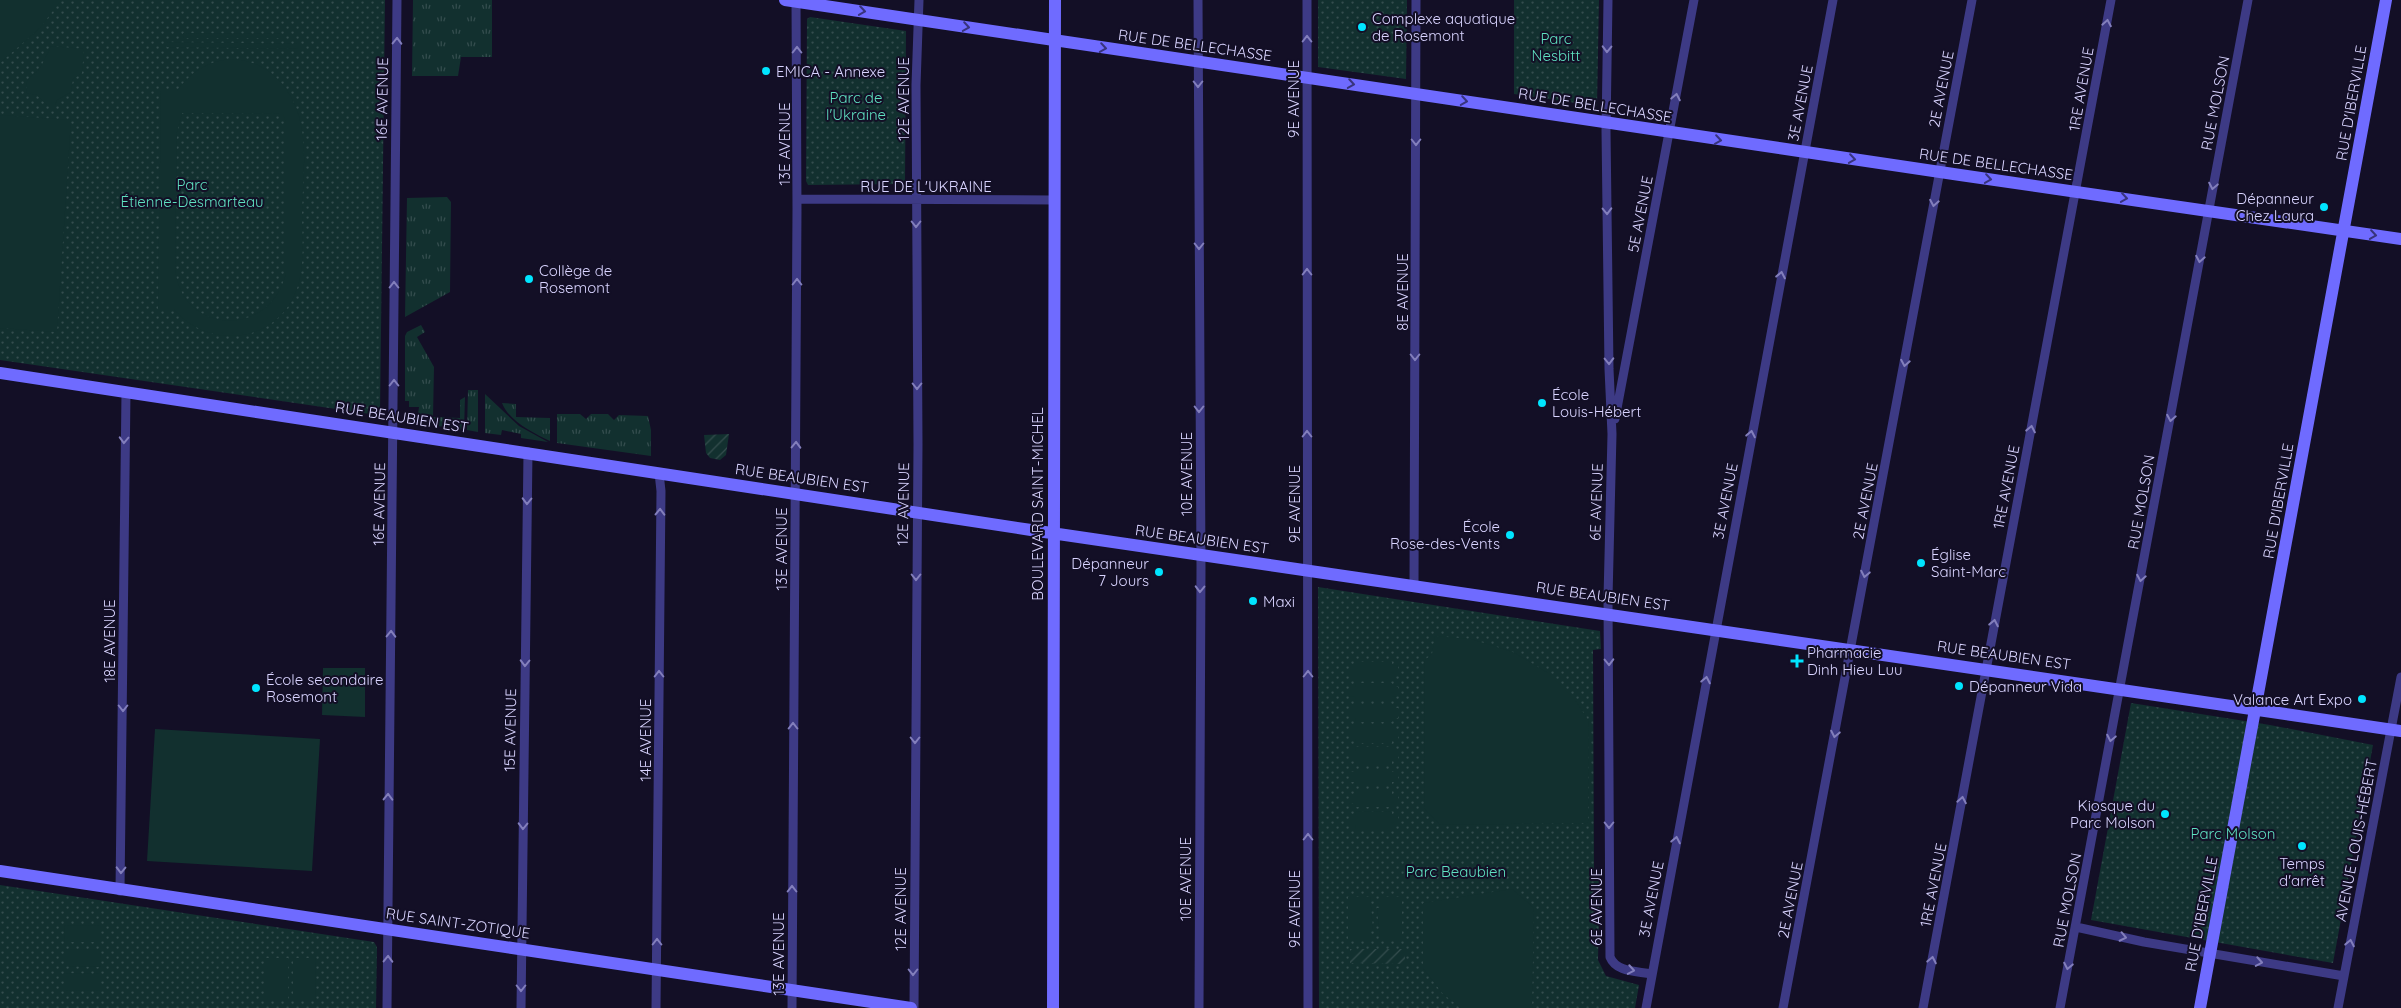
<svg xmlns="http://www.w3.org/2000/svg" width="2401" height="1008" viewBox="0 0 2401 1008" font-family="Quicksand,sans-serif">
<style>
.grass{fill:url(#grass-tufts)}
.park{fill:url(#park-dots)}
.garden{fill:url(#garden-furrows)}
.pitch{fill:#12302f;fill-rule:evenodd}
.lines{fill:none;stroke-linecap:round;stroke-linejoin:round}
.street{stroke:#3d3a85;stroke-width:9}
.secondary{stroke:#6f6bff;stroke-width:12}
.oneway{stroke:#38347d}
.oneway2{stroke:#837fbc}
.poi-dot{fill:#00e5ff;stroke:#130f26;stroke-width:2}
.labels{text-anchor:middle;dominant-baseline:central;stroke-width:4;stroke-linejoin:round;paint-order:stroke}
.poi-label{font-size:15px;fill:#d9d4ff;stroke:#130f26;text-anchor:start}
.park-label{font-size:15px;fill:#5fe0c0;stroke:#130f26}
.street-label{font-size:15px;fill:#d9d4ff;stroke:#130f26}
</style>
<defs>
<pattern id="grass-tufts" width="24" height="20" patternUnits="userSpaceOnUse" patternTransform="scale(1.25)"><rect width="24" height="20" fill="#12302f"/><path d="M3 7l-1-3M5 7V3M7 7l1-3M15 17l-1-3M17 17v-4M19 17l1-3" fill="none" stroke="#344d4e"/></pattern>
<pattern id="park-dots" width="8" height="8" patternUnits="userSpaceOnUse" patternTransform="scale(1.25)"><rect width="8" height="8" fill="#12302f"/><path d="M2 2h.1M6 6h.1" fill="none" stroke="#344d4e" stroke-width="1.8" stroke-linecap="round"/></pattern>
<pattern id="garden-furrows" width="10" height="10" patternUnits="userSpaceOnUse" patternTransform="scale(1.25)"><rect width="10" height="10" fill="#12302f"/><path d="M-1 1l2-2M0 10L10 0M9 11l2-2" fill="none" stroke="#344d4e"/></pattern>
</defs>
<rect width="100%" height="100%" fill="#130f26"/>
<!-- grass -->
<path class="grass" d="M413 0H492V57H461L458 76H412Z
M447 197 451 202 450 292 405 317 407 198Z
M421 325 425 332 417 337 434 367 433 417 460 418V400L465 397 464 430 425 424V414H418L419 407H409V401H405V336L407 332Z
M468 390H478V432L467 430Z
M485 394 519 426 548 442 521 438V434L502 430 501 435 485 433Z
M502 403 516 404V417L550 418V441C533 433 509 421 502 403Z
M557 414H580L586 419 591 414H608L614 420 619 415 648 416 651 430V456L557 443Z"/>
<!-- park -->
<path class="park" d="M0 0H385L380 413 377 415 0 360Z
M1318 0H1407L1406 79 1318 67Z
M1514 0H1599L1597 106 1514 94Z
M810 17 906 31 905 184 808 185 806 181 807 19Z
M1318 587 1600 631 1601 649 1593 650 1594 872H1600L1598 960 1606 976 1639 985 1635 1008H1319Z
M2131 703 2270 725 2373 745 2333 963 2091 920Z
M0 885 374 942 377 947 376 1008H0Z"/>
<!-- garden -->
<path class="garden" d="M729 434 726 455 720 460 710 458 706 453 704 435Z
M1350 949H1405V964L1350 963Z"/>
<!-- pitch -->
<path class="pitch" d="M0 0H61L40 28 0 63Z
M183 33 283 34V38H184Z
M167 42 299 44V49L167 47Z
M51 46 84 49 82 73 73 79 71 92 57 100 55 105H47L37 95 27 93C24 77 31 79 39 69 44 62 47 54 51 46Z
M230 59C253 60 269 68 283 85 312 122 303 169 302 213 302 240 306 271 294 296 272 344 207 349 174 309H158L161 91H177C191 72 206 62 230 59ZM182 113 283 114 286 123V273C270 341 177 334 175 265L177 132Z
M0 115 71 120 57 332 0 328Z
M1435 636 1471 639 1513 652 1548 673 1575 700 1589 721 1588 823 1440 825 1424 808 1425 660 1432 654Z
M1355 662H1392V665L1398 666V675H1392V679H1355V675H1349V665H1355Z
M323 668H365V717L322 715Z
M1356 683H1392V687H1398V696L1392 697V700H1356L1355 697 1349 696V687H1355Z
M1355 704H1392V708H1398V718H1392V722H1356L1355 718H1349V708H1355Z
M1355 726H1392V730H1398V739H1392V743H1356L1355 739H1349V730H1355Z
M155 729 320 739 312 871 147 861Z
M1356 747H1392V751H1398V761H1392V764H1356L1355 761H1350V751H1355Z
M1356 769H1392V772H1398V782H1392V786H1356L1355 782H1349V772H1355Z
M1356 790H1392V794H1398V804H1392V807H1356L1355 804 1349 803V794H1355Z
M1356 811 1392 812V815H1398V825H1392V829H1356L1355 825H1349V815H1355Z
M1512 889 1534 908 1532 1008H1461L1443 994 1423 968V903Z
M1348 897H1370L1373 929H1371V940H1348Z
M1379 897H1402V940H1380L1377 908H1379Z
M65 925 101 926V942H64Z
M64 949 101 950 100 967 64 966Z
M266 958H288V1000H266Z
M293 958H316L315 1000H293Z
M64 973 100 974V991L64 990Z"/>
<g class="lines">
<!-- street -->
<path class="street" d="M1198 0 1201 567 1199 1008
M1307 0 1308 1008
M1608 0 1606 130 1609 369 1612 434 1608 598 1610 957C1616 972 1636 971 1651 974
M797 199 1054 200
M1615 419 1694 0
M1414 585 1416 0
M120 891 126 392
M2076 927 2144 942 2344 976
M387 1008 397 0
M521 1008 528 452
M656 1008 661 491 659 473
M792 1008 797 209 796 0
M914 1008 918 444 916 85 919 0
M1646 1008 1833 0
M1783 1008 1972 0
M1923 1008 2111 0
M2060 1008 2248 0
M2338 1008 2401 677"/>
<!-- secondary -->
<path class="secondary" d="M785 0C1324 80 1862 162 2401 239
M0 373 1031 530 2401 731
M0 871 911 1008
M1053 1008 1055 0
M2200 1008 2386 0"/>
</g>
<!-- one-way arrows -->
<defs><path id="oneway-chevron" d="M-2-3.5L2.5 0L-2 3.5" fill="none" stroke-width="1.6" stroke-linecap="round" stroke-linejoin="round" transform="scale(1.25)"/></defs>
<g class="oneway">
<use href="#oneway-chevron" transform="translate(862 11) rotate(8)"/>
<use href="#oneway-chevron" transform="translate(966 27) rotate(9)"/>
<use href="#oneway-chevron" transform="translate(1103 48) rotate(9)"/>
<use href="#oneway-chevron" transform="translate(1351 84) rotate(9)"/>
<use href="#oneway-chevron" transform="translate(1464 101) rotate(9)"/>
<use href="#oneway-chevron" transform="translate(1718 140) rotate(8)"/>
<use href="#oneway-chevron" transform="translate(1852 159) rotate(8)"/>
<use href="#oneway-chevron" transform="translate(1988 179) rotate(8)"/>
<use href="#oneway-chevron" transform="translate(2124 198) rotate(8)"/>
<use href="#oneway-chevron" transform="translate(2373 235) rotate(8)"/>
</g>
<g class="oneway2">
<use href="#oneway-chevron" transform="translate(2107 23) rotate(-80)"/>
<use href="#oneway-chevron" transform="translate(1307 39) rotate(-90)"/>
<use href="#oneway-chevron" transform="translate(397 41) rotate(-89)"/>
<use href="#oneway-chevron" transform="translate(1607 49) rotate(91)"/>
<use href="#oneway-chevron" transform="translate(797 50) rotate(-90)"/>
<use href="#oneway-chevron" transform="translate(1198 84) rotate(90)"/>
<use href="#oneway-chevron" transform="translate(1676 97) rotate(-79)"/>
<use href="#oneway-chevron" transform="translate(1416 142) rotate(90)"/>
<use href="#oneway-chevron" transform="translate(2213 186) rotate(101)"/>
<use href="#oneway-chevron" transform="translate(1934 203) rotate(100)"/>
<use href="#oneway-chevron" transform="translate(1607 211) rotate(89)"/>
<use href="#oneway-chevron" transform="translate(916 224) rotate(90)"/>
<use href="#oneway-chevron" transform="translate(1199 246) rotate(90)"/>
<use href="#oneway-chevron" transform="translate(2200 259) rotate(100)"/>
<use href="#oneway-chevron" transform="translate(1307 272) rotate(-90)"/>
<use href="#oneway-chevron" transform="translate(1781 275) rotate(-79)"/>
<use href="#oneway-chevron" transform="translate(797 282) rotate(-90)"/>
<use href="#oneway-chevron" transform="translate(394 285) rotate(-90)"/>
<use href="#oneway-chevron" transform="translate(1415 357) rotate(90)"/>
<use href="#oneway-chevron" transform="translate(1609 361) rotate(89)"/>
<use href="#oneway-chevron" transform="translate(1905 363) rotate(100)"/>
<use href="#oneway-chevron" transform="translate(394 383) rotate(-90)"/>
<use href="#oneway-chevron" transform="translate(917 386) rotate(90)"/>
<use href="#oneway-chevron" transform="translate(1199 409) rotate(90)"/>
<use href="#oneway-chevron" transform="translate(2171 418) rotate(100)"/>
<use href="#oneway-chevron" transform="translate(2031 429) rotate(-79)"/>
<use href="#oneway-chevron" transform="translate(1307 434) rotate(-90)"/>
<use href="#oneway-chevron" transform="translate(1751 434) rotate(-79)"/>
<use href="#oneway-chevron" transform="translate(124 440) rotate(92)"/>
<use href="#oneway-chevron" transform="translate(796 445) rotate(-89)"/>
<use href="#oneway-chevron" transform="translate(527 501) rotate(91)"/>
<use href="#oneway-chevron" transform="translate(660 512) rotate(-89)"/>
<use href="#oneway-chevron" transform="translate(1865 574) rotate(101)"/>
<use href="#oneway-chevron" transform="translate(916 577) rotate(90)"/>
<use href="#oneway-chevron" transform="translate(2141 578) rotate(100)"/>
<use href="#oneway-chevron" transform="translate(1200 589) rotate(91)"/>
<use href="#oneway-chevron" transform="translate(1994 623) rotate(-79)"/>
<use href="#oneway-chevron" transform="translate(391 634) rotate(-89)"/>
<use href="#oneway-chevron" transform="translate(1609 662) rotate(89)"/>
<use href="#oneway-chevron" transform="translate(525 663) rotate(91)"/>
<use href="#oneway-chevron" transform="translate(659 674) rotate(-90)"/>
<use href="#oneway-chevron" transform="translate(1308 674) rotate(-90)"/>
<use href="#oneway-chevron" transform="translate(1706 680) rotate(-79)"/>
<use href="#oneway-chevron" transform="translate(123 708) rotate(90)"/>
<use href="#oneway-chevron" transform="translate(793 726) rotate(-90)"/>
<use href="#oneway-chevron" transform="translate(1835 734) rotate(101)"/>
<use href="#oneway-chevron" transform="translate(2111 738) rotate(101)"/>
<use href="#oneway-chevron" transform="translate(915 740) rotate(90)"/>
<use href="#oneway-chevron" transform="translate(388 797) rotate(-89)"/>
<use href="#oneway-chevron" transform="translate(1962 800) rotate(-80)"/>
<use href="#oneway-chevron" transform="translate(1609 825) rotate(90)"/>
<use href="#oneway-chevron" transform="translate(523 826) rotate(91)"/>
<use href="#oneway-chevron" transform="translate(1308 837) rotate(-90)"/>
<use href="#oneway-chevron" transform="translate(1676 840) rotate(-79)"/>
<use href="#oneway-chevron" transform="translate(121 870) rotate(91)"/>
<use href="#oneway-chevron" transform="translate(792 889) rotate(-90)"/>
<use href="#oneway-chevron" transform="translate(2123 937) rotate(12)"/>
<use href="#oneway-chevron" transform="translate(657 942) rotate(-90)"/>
<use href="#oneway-chevron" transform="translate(2350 943) rotate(-79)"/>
<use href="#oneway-chevron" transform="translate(388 959) rotate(-89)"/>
<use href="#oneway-chevron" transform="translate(1932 960) rotate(-79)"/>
<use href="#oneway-chevron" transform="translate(2259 962) rotate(10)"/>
<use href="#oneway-chevron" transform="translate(2068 966) rotate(101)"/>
<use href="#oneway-chevron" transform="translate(1631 970) rotate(10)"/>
<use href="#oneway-chevron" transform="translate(913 972) rotate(90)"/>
<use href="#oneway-chevron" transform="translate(521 988) rotate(90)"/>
</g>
<!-- markers -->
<g class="poi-dot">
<circle cx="1362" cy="27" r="5"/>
<circle cx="766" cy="71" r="5"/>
<circle cx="2324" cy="207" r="5"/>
<circle cx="529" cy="279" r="5"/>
<circle cx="1542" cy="403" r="5"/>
<circle cx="1510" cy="535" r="5"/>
<circle cx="1921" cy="563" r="5"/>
<circle cx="1159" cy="572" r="5"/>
<circle cx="1253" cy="601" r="5"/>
<path d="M1794.5 653.5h5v5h5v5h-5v5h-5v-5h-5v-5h5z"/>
<circle cx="1959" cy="686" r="5"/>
<circle cx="256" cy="688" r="5"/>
<circle cx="2362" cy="699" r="5"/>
<circle cx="2165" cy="814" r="5"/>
<circle cx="2302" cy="846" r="5"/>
</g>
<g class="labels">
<!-- poi labels -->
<g class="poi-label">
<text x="1372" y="18">Complexe aquatique<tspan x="1372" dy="17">de Rosemont</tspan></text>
<text x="776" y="71">EMICA - Annexe</text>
<text x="2314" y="198" text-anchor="end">Dépanneur<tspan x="2314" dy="17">Chez Laura</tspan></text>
<text x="539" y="270">Collège de<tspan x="539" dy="17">Rosemont</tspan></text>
<text x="1552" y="394">École<tspan x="1552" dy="17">Louis-Hébert</tspan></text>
<text x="1500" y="526" text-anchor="end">École<tspan x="1500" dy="17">Rose-des-Vents</tspan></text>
<text x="1931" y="554">Église<tspan x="1931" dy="17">Saint-Marc</tspan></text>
<text x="1149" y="563" text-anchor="end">Dépanneur<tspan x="1149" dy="17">7 Jours</tspan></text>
<text x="1263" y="601">Maxi</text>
<text x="1807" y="652">Pharmacie<tspan x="1807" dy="17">Dinh Hieu Luu</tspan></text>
<text x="266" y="679">École secondaire<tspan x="266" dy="17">Rosemont</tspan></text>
<text x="1969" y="686">Dépanneur Vida</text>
<text x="2352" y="699" text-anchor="end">Valance Art Expo</text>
<text x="2155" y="805" text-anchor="end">Kiosque du<tspan x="2155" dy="17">Parc Molson</tspan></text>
<text x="2302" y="863" text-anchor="middle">Temps<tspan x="2302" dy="17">d'arrêt</tspan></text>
</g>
<!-- park labels -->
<g class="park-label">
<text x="1556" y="38">Parc<tspan x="1556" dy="17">Nesbitt</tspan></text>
<text x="856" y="97">Parc de<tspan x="856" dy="17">l'Ukraine</tspan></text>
<text x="192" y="184">Parc<tspan x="192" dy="17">Étienne-Desmarteau</tspan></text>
<text x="2233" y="833">Parc Molson</text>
<text x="1456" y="871">Parc Beaubien</text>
</g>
<!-- street labels -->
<g class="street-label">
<text transform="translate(1195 45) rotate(8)">RUE DE BELLECHASSE</text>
<text transform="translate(1941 89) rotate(-79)">2E AVENUE</text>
<text transform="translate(2081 89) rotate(-80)">1RE AVENUE</text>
<text transform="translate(382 99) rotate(-89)">16E AVENUE</text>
<text transform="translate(903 99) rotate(-90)">12E AVENUE</text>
<text transform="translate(1293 99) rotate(-90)">9E AVENUE</text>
<text transform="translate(1800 103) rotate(-79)">3E AVENUE</text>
<text transform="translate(2215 103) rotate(-79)">RUE MOLSON</text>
<text transform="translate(2351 103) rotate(-80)">RUE D'IBERVILLE</text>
<text transform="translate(1595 105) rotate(9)">RUE DE BELLECHASSE</text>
<text transform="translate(784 144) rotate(-90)">13E AVENUE</text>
<text transform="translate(1996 164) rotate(8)">RUE DE BELLECHASSE</text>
<text x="926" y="186">RUE DE L'UKRAINE</text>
<text transform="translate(1640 214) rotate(-79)">5E AVENUE</text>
<text transform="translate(1402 292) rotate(-90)">8E AVENUE</text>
<text transform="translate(402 417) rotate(9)">RUE BEAUBIEN EST</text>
<text transform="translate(1186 474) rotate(-90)">10E AVENUE</text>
<text transform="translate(802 478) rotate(8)">RUE BEAUBIEN EST</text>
<text transform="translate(2006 487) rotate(-79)">1RE AVENUE</text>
<text transform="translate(1725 501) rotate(-79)">3E AVENUE</text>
<text transform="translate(1865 501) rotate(-79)">2E AVENUE</text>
<text transform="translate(2278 501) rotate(-80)">RUE D'IBERVILLE</text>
<text transform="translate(1596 502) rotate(-88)">6E AVENUE</text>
<text transform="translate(2141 502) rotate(-80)">RUE MOLSON</text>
<text transform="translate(379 504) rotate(-89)">16E AVENUE</text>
<text transform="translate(903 504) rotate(-89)">12E AVENUE</text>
<text transform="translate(1037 504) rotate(-90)">BOULEVARD SAINT-MICHEL</text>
<text transform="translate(1294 504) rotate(-90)">9E AVENUE</text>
<text transform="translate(1202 539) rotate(8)">RUE BEAUBIEN EST</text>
<text transform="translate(781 549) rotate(-90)">13E AVENUE</text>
<text transform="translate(1603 596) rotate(8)">RUE BEAUBIEN EST</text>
<text transform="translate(109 641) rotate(-90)">18E AVENUE</text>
<text transform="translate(2004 655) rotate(8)">RUE BEAUBIEN EST</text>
<text transform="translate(510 730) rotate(-89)">15E AVENUE</text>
<text transform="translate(645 740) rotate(-90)">14E AVENUE</text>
<text transform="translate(2356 840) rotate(-79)">AVENUE LOUIS-HÉBERT</text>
<text transform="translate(1185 879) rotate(-90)">10E AVENUE</text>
<text transform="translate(1933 885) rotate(-79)">1RE AVENUE</text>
<text transform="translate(1651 899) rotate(-79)">3E AVENUE</text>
<text transform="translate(1790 900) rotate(-79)">2E AVENUE</text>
<text transform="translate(2067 900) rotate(-79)">RUE MOLSON</text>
<text transform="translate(1596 907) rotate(-90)">6E AVENUE</text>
<text transform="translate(900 909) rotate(-90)">12E AVENUE</text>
<text transform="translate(1294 909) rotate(-90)">9E AVENUE</text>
<text transform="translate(2201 914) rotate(-79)">RUE D'IBERVILLE</text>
<text transform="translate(458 923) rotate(8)">RUE SAINT-ZOTIQUE</text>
<text transform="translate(778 954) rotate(-90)">13E AVENUE</text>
</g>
</g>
</svg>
